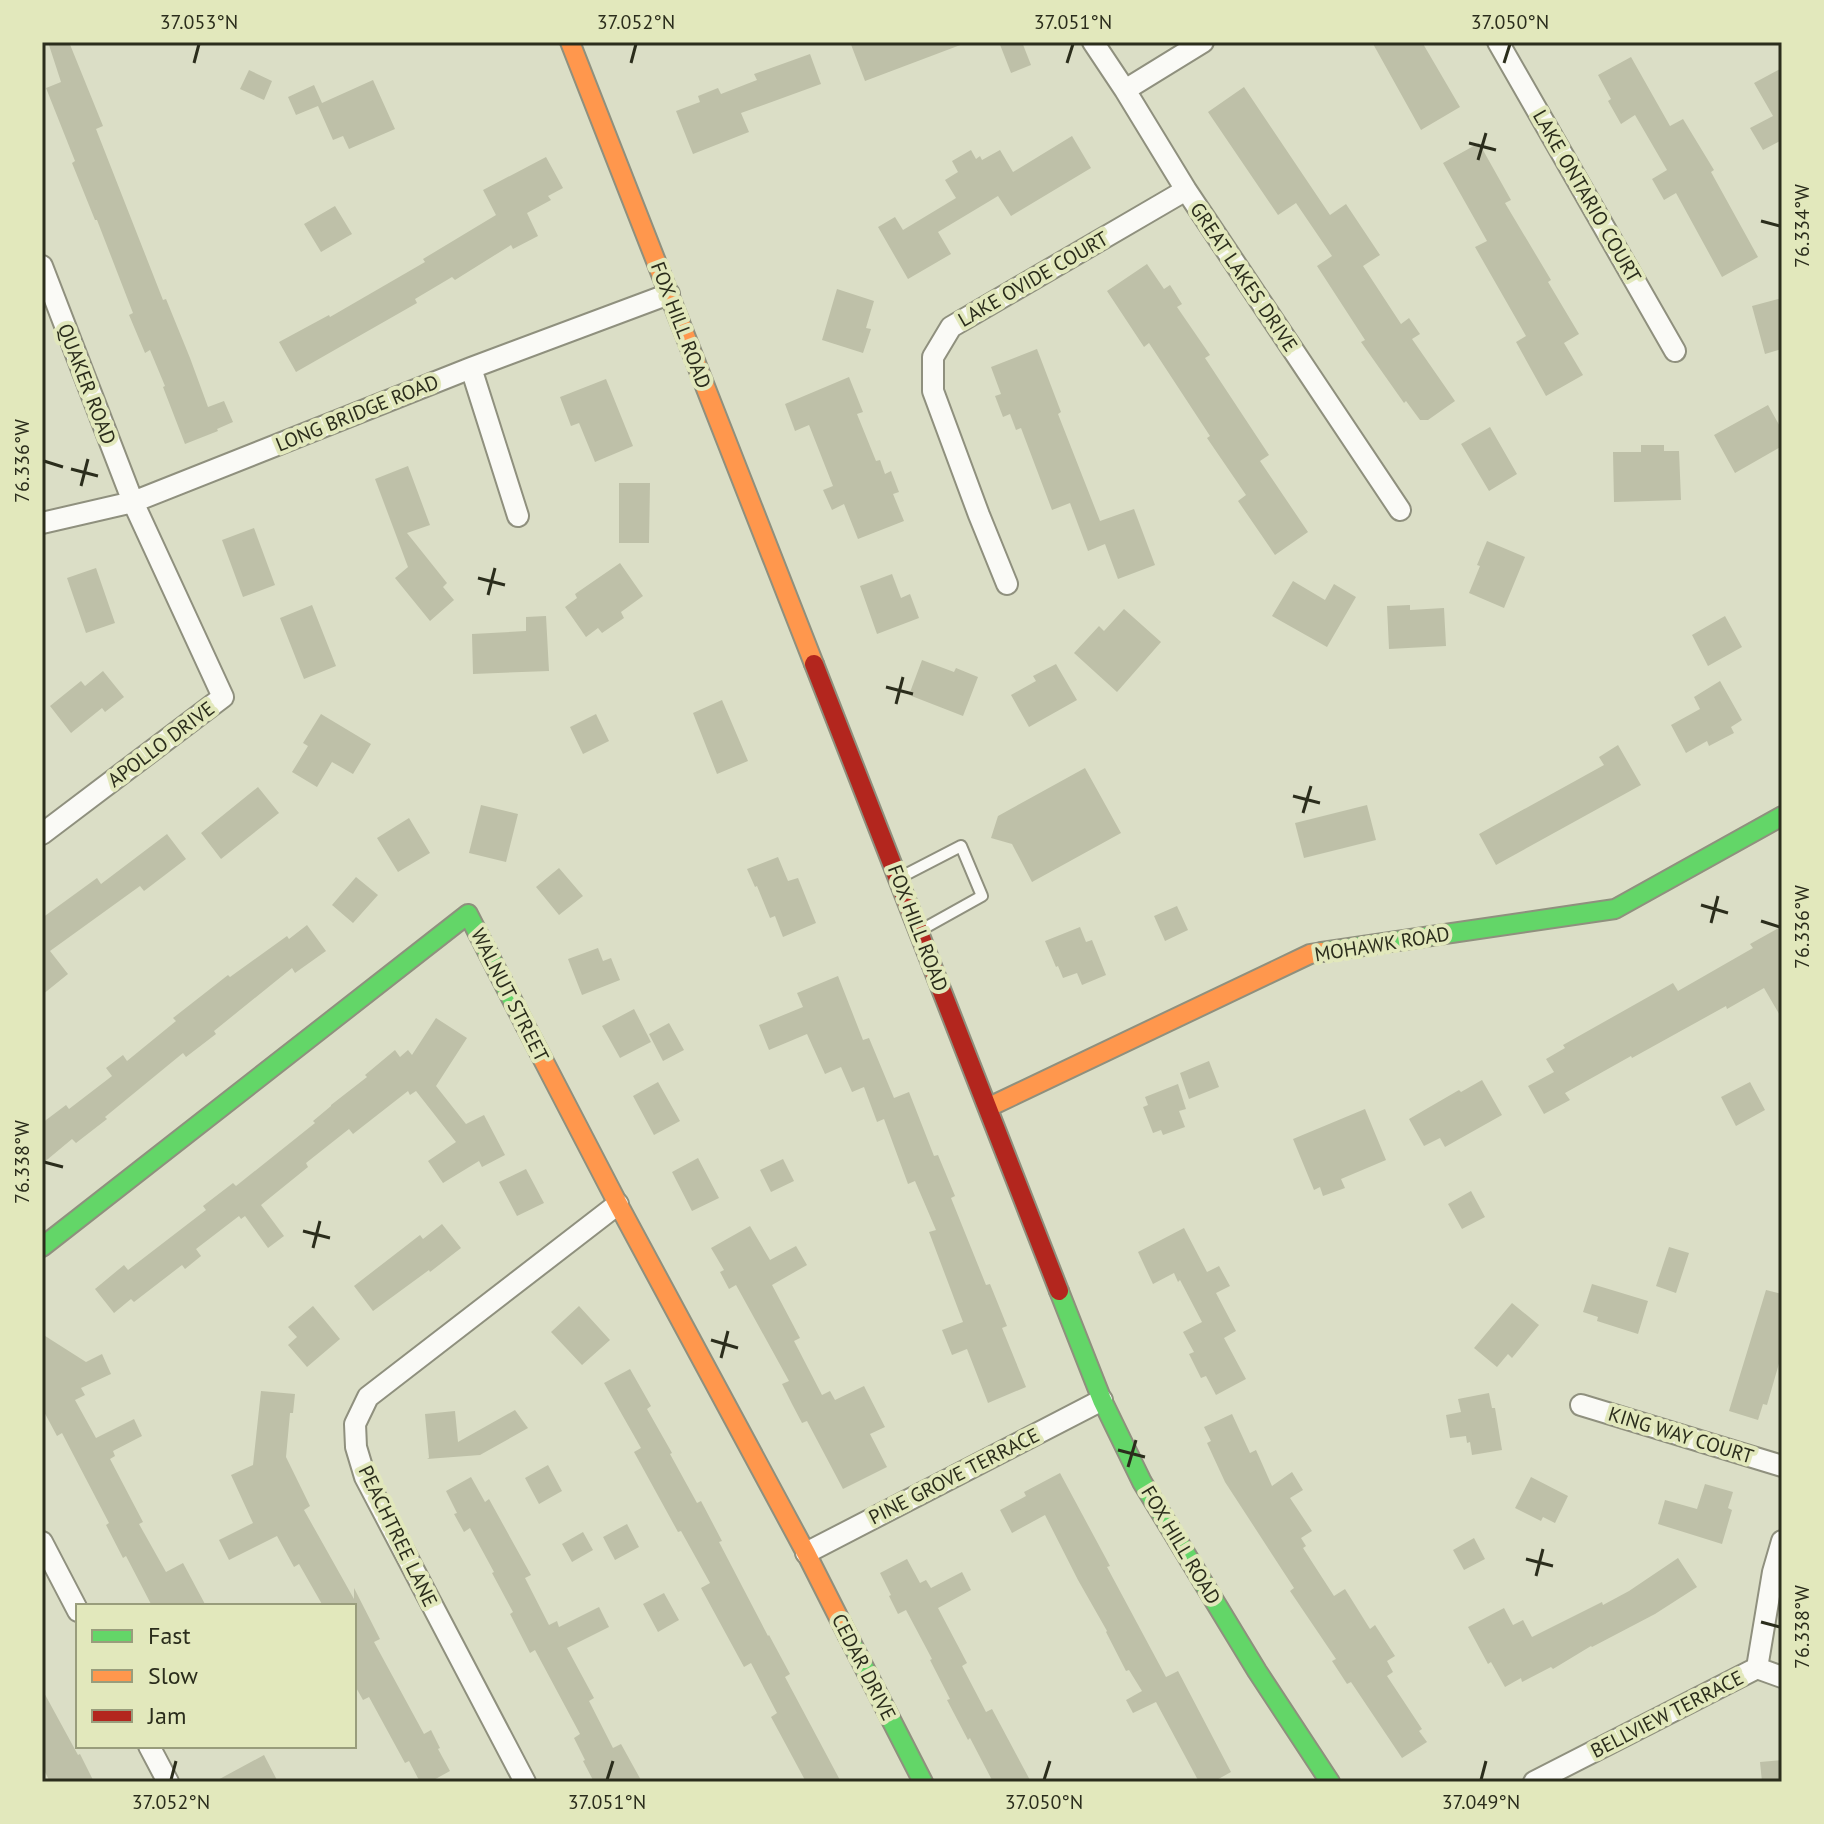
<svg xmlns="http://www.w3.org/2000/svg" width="1824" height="1824" viewBox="0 0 1824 1824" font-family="'PT Sans',sans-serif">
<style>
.building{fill:#bec0a8}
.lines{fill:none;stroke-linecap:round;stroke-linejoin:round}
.lane-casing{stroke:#8f907e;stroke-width:14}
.street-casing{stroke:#8f907e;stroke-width:24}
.fast-casing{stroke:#8f907e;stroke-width:22}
.slow-casing{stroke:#8f907e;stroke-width:22}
.jam-casing{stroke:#8f907e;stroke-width:22}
.lane{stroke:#fafaf6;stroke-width:10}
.street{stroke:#fafaf6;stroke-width:20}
.fast{stroke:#63d668;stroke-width:18}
.slow{stroke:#ff974d;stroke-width:18}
.jam{stroke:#b3261e;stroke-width:18}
.ticks{fill:none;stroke:#2b2d1c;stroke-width:3}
.labels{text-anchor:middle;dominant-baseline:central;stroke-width:8;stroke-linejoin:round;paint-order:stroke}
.street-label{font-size:20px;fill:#2b2d1c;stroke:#e2e8bc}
.neatline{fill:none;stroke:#2b2d1c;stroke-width:3}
.ticks-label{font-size:20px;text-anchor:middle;fill:#2b2d1c}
</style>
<rect width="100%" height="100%" fill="#dbdec6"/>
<!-- building -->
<path class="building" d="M48 42H69L103 126 96 129 163 300 166 299 190 358 208 407 224 401 233 422 217 429 218 431 185 444 163 387 165 386 150 350 145 353 129 315 133 313 97 220H95L72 163 75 161 46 88 61 82Z
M850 42H962L963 44 865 81Z
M999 42H1022L1031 65 1011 73Z
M1372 42H1422L1460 107 1421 130Z
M810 54 821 84 741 113 749 132 693 154 676 111 700 102 698 96 718 88 721 94 757 80 754 74Z
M1631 57 1670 126 1683 119 1714 170 1711 172 1758 257 1722 277 1676 193 1664 200 1652 179 1667 170 1635 115 1621 124 1608 101 1611 99 1598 75Z
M1782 68V140L1763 150 1750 128 1773 116 1754 83Z
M249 70 272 81 264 100 240 89Z
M373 80 395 129 349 149 343 136 333 140 318 106 296 115 288 97 314 85 322 103Z
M1244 87 1330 215 1346 204 1380 255 1363 266 1401 324 1409 318 1420 334 1412 339 1455 401 1428 420H1420L1406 401 1404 403 1361 342 1365 340 1317 266 1332 256 1296 203 1278 215 1208 112Z
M1072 136 1091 168 1011 216 998 196 938 232 951 254 908 279 878 227 895 217 903 230 956 198 945 180 958 172 952 161 971 150 976 159 980 156 982 160 1000 150 1013 172Z
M1479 143 1511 200 1505 203 1551 280 1548 282 1579 334 1564 343 1583 375 1546 396 1516 342 1526 336 1475 247 1487 241 1443 163Z
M546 157 563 188 548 196 551 200 527 213 538 236 513 249 511 245 455 280 452 277 415 299 417 303 296 372 279 342 329 315 330 317 425 262 423 259 496 215 483 190Z
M335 206 352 234 321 252 304 224Z
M1147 264 1164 289 1170 285 1182 304 1177 307 1210 355 1205 358 1269 455 1260 461 1308 532 1275 555 1238 501 1246 495 1207 438 1210 436 1149 343 1144 347 1107 291Z
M837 289 874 301 866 328 871 329 863 353 822 340Z
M1782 298V349L1765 354 1752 306Z
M1037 349 1061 412 1058 414 1100 521 1134 509 1155 565 1118 579 1105 544 1088 551 1070 503 1052 510 1021 428 1016 430 1010 414 1003 417 995 396 1001 394 991 367Z
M849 377 863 412 857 414 876 461 880 460 885 474 891 471 899 492 893 494 904 521 858 539 844 504 832 510 823 490 833 486 809 425 795 431 785 404Z
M606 379 633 446 595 462 579 423 571 426 560 397Z
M1768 405 1782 430V446L1735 473 1714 435Z
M1490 427 1517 474 1489 491 1461 444Z
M1641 445H1664V451H1679L1681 500 1614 502 1613 452H1641Z
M408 466 430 525 407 533 447 583 443 587 454 600 430 621 395 578 408 567 375 479Z
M619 483H650L649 543H619Z
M254 528 275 585 243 597 222 540Z
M1487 541 1525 557 1504 608 1469 593 1480 566 1477 565Z
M620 563 643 596 621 612 624 618 602 633 598 628 586 637 565 607 577 598 575 594Z
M96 568 115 623 86 633 67 578Z
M892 574 901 598 910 594 919 618 877 634 860 586Z
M1293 581 1325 600 1334 584 1356 597 1327 647 1272 616Z
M312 605 336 666 304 679 280 618Z
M1410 605V610L1444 608 1446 646 1389 649 1387 606Z
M1124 609 1161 642 1117 692 1074 653 1099 626 1104 631Z
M546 616 549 671 473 674 472 634 526 631V617Z
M1725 616 1742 647 1708 666 1692 635Z
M922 660 954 672 956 668 978 677 963 716 909 695Z
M1056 664 1077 700 1029 727 1011 695 1036 681 1033 676Z
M103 671 124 697 105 712 102 708 71 733 50 706 81 681 85 686Z
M1720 681 1742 720 1731 727 1734 733 1709 746 1707 741 1686 753 1671 725 1700 709 1694 697Z
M722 700 748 761 717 774 693 713Z
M321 714 371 744 353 774 332 762 317 787 292 772 308 746 303 743Z
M596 714 609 741 583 754 570 727Z
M1618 745 1641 785 1496 865 1479 834 1604 765 1599 757Z
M1085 768 1121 833 1032 882 1012 844 991 838 998 816Z
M258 787 279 813 221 859 201 833Z
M481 805 518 814 506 862 469 853Z
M1367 805 1376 840 1304 858 1295 823Z
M409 818 430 853 398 872 377 838Z
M167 834 186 859 144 891 140 886 50 951 68 974 42 995V918L97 878 101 884Z
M778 857 788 881 798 878 816 923 783 937 775 916 770 918 757 886 755 887 747 869Z
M559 868 583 896 559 915 536 887Z
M356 877 378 895 353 923 332 905Z
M1177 906 1188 930 1165 941 1154 916Z
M307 925 326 951 295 973 292 968 214 1031 216 1034 186 1057 183 1053 105 1117 107 1119 76 1143 72 1139 42 1164V1123L66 1105 69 1109 112 1076 106 1068 123 1055 127 1061 176 1021 173 1018 228 975 230 977 287 936 289 939Z
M1782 926V1019L1764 988 1727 1009 1726 1006 1632 1058 1631 1056 1565 1093 1570 1100 1544 1114 1528 1086 1554 1072 1546 1059 1565 1048 1563 1045 1673 983 1678 991 1753 948 1750 944Z
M1080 927 1086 942 1092 940 1106 975 1082 985 1077 973 1063 978 1058 966 1056 967 1045 941Z
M598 948 603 961 611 958 620 980 582 995 568 959Z
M838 976 863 1040 869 1038 894 1098 909 1092 934 1156 938 1155 955 1196 951 1198 986 1285 990 1284 1007 1326 1002 1328 1026 1387 988 1403 967 1349 952 1355 942 1330 963 1322 929 1232 936 1230 915 1181 908 1184 884 1119 877 1122 864 1087 852 1092 841 1067 825 1074 807 1034 769 1050 759 1025 803 1007 797 993Z
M634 1009 651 1042 620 1058 602 1026Z
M436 1018 467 1038 436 1086 466 1124 484 1115 505 1155 482 1167 479 1161 443 1183 428 1161 456 1142 416 1091 410 1095 408 1091 353 1134 349 1129 306 1163 308 1167 261 1205 284 1236 268 1248 245 1216 241 1219 239 1216 196 1249 201 1256 185 1269 182 1265 134 1302 131 1299 114 1313 95 1289 124 1265 128 1270 206 1210 203 1206 233 1183 236 1186 315 1123 313 1121 331 1106V1105L367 1077 365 1075 395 1050 400 1057 408 1050 412 1055Z
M669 1023 684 1050 663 1061 649 1034Z
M1209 1061 1219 1087 1189 1099 1180 1073Z
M1482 1080 1502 1115 1445 1147 1440 1138 1424 1146 1409 1119 1459 1090 1461 1092Z
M658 1082 680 1121 654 1135 633 1096Z
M1750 1082 1765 1110 1736 1126 1721 1097Z
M1178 1084 1186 1109 1179 1111 1185 1127 1163 1135 1161 1130 1153 1133 1143 1107 1148 1105 1145 1097Z
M1365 1109 1386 1160 1341 1179 1345 1188 1323 1196 1320 1187 1314 1190 1293 1139Z
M698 1158 719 1198 692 1211 672 1172Z
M783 1159 794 1181 771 1192 760 1170Z
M526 1169 544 1203 517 1216 499 1182Z
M1471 1191 1485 1217 1462 1229 1448 1204Z
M442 1224 461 1248 430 1272 429 1270 373 1311 354 1286 420 1235 423 1239Z
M750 1226 770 1260 796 1246 807 1265 772 1285 800 1338 794 1341 822 1395 830 1391 835 1400 864 1386 885 1427 870 1434 887 1467 843 1489 807 1421 802 1423 792 1404 782 1384 789 1381 736 1285 729 1289 720 1272 724 1270 711 1248Z
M1184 1228 1207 1272 1219 1266 1230 1286 1216 1293 1236 1331 1224 1338 1246 1379 1216 1395 1206 1376 1201 1378 1189 1354 1194 1352 1183 1332 1202 1322 1180 1280 1178 1282 1174 1273 1153 1284 1138 1252Z
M1669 1247 1689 1253 1676 1293 1656 1286Z
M1592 1284 1648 1301 1638 1334 1597 1321 1598 1317 1583 1312Z
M1766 1290 1782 1294V1353L1767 1405 1763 1404 1758 1420 1729 1411Z
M1512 1303 1539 1325 1512 1358 1508 1354 1497 1367 1474 1348Z
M313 1306 340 1339 307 1367 288 1345 297 1337 288 1327Z
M579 1306 610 1340 582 1365 551 1332Z
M42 1334 86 1362 102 1354 111 1374 81 1388 85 1395 75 1400 96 1438 134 1419 142 1436 113 1451 115 1456 110 1459 143 1522 139 1524 166 1572 183 1563 206 1606H152L126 1556 123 1558 106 1525 109 1523 62 1433 57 1436 42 1408Z
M630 1369 651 1406 647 1409 672 1453 670 1454 697 1503 701 1501 722 1541 719 1542 768 1636 769 1635 790 1674 785 1677 841 1782H806L771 1717 777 1713 751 1663 744 1667 701 1588 710 1583 681 1531 678 1532 634 1452 641 1448 604 1383Z
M261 1391 295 1394 293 1413H290L286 1457 310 1506 304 1510 354 1599V1588L380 1639 374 1642 424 1734 431 1730 440 1748 438 1749 450 1771 430 1782H420L409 1761 405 1763 369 1697 363 1700 354 1684V1606H323L299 1564 294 1567 277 1536 229 1560 219 1540 253 1523 231 1475 253 1465Z
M1489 1393 1492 1408H1495L1502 1450 1472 1455 1470 1442 1467 1443 1466 1436 1450 1438 1446 1415 1461 1412 1458 1399Z
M515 1410 528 1428 480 1455 427 1459 429 1458 425 1414 455 1411 458 1442Z
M1232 1414 1250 1453 1256 1450 1272 1486 1292 1472 1303 1490 1290 1498 1312 1531 1301 1538 1306 1546 1303 1548 1334 1596 1345 1589 1370 1629 1375 1625 1395 1656 1387 1661 1393 1672 1387 1676 1422 1729 1419 1731 1427 1742 1402 1758 1351 1682 1347 1684 1332 1661 1336 1659 1290 1591 1294 1588 1225 1482 1207 1443 1211 1441 1204 1427Z
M548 1465 562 1491 539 1504 525 1478Z
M1060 1473 1110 1566 1107 1567 1166 1677 1178 1671 1231 1772 1213 1782H1199L1156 1702 1133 1713 1126 1700 1142 1691 1129 1670 1126 1671 1106 1632 1107 1631 1078 1580 1045 1515 1012 1533 1000 1510 1026 1496 1024 1492Z
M471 1477 485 1502 489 1499 531 1575 525 1578 549 1625 557 1621 559 1627 599 1607 609 1627 567 1648 594 1698 589 1701 613 1748 621 1744 642 1782H594L583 1761 585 1760 574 1738 580 1734 535 1650 530 1653 510 1614 513 1612 492 1573 494 1572 470 1528 464 1532 454 1514 457 1513 446 1491Z
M1531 1477 1568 1496 1555 1523 1543 1517 1541 1521 1515 1508Z
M1705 1484 1733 1492 1728 1508 1732 1510 1722 1544 1658 1524 1665 1500 1697 1509Z
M627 1524 639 1547 615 1560 603 1537Z
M583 1532 593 1550 572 1562 562 1544Z
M1474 1538 1485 1559 1464 1570 1453 1550Z
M1678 1558 1697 1587 1655 1614 1592 1647 1591 1646 1553 1669 1551 1667 1522 1682 1521 1678 1505 1687 1491 1662 1488 1664 1468 1627 1504 1608 1513 1625 1523 1620 1532 1637 1602 1602 1603 1605 1629 1591Z
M907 1559 920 1583 926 1580 931 1588 962 1572 971 1590 938 1608 967 1663 962 1666 986 1712 992 1709 1031 1782H993L970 1738 968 1740 947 1700 950 1699 930 1660 932 1659 906 1610 898 1614 889 1596 891 1595 880 1573Z
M664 1593 679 1620 658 1632 643 1604Z
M42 1689 78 1755 80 1754 94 1782H50L42 1766Z
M264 1755 278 1782H214Z
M1782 1760V1782H1762L1760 1762Z"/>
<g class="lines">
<!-- lane casing -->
<g class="lane-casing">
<path id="lane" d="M901 877 961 846 982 896 921 930"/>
</g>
<!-- street casing -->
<g class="street-casing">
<path id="street" d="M1093 42 1125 90 1186 190 1400 510
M1498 42 1675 351
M1125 90 1203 42
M42 266 133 502 223 697 42 834
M471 368 518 516
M42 523 133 502 471 368 669 294
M1007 584 979 515 933 391V357L951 327 1186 190
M1581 1405 1782 1466
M42 1542 78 1611
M806 1553 1102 1400
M1757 1668 1773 1572 1782 1541
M1757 1668 1782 1677
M149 1746 168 1782
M525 1782 365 1477 356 1447 355 1424 368 1397 618 1204
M1534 1782 1757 1668"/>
</g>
<!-- fast casing -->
<g class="fast-casing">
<path id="fast" d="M1322 952 1615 909 1782 816
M42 1247 468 914 525 1025
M1059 1291 1102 1400 1142 1482 1257 1671 1330 1782
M848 1636 923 1782"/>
</g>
<!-- slow casing -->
<g class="slow-casing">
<path id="slow" d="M570 42 814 664
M525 1025 618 1204 806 1553 848 1636
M989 1107 1310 954 1322 952"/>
</g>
<!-- jam casing -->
<g class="jam-casing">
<path id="jam" d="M814 664 1059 1291"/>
</g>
<!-- lane -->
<use href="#lane" class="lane"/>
<!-- street -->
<use href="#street" class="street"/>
<!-- fast -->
<use href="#fast" class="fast"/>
<!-- slow -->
<use href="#slow" class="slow"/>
<!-- jam -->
<use href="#jam" class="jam"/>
</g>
<!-- ticks -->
<path class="ticks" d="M194 63 199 44M631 63 636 44M1067 63 1073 44M1504 63 1510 44M1469 143 1496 150M1478 160 1486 133M1761 221 1780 226M44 461 63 467M71 469 98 476M81 486 88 459M478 578 505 585M488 595 495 568M886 687 913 694M896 704 903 677M1293 796 1320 803M1303 813 1311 786M1701 905 1728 913M1761 921 1780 927M1711 923 1718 896M44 1162 63 1167M303 1231 330 1238M313 1248 320 1221M711 1340 738 1348M721 1358 728 1331M1118 1450 1145 1457M1128 1467 1136 1440M1526 1559 1553 1566M1536 1576 1543 1549M1761 1622 1780 1627M171 1780 176 1761M607 1780 613 1761M1044 1780 1050 1761M1481 1780 1486 1761"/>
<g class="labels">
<!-- street labels -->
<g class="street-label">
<text transform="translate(1587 196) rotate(60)">LAKE ONTARIO COURT</text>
<text transform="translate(1244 277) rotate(56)">GREAT LAKES DRIVE</text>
<text transform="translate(1033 279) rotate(-30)">LAKE OVIDE COURT</text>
<text transform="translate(681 325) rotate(69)">FOX HILL ROAD</text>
<text transform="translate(87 384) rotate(69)">QUAKER ROAD</text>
<text transform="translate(357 413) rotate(-22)">LONG BRIDGE ROAD</text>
<text transform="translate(161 744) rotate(-37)">APOLLO DRIVE</text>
<text transform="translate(918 928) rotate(69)">FOX HILL ROAD</text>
<text transform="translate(1382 944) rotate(-9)">MOHAWK ROAD</text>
<text transform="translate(510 995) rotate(63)">WALNUT STREET</text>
<text transform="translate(1681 1435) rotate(17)">KING WAY COURT</text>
<text transform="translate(954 1476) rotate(-27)">PINE GROVE TERRACE</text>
<text transform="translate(398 1536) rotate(64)">PEACHTREE LANE</text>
<text transform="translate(1181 1545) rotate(59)">FOX HILL ROAD</text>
<text transform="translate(864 1667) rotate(63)">CEDAR DRIVE</text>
<text transform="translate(1667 1714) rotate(-27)">BELLVIEW TERRACE</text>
</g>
</g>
<!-- border -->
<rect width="1824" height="1824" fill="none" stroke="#e2e8bc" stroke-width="88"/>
<!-- legend -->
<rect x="76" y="1604" width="280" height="144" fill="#e2e8bc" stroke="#999d7c" stroke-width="2"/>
<rect x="92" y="1630" width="40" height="12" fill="#63d668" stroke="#999d7c" stroke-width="2"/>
<text x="148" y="1644" font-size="24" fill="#2b2d1c">Fast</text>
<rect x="92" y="1670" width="40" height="12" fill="#ff974d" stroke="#999d7c" stroke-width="2"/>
<text x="148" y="1684" font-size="24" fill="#2b2d1c">Slow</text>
<rect x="92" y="1710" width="40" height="12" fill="#b3261e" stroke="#999d7c" stroke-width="2"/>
<text x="148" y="1724" font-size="24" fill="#2b2d1c">Jam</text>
<rect x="44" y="44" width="1736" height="1736" class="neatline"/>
<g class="ticks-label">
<text x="199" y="29">37.053°N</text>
<text x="636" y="29">37.052°N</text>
<text x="1073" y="29">37.051°N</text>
<text x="1510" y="29">37.050°N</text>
<text transform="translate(1802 226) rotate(-90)" y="7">76.334°W</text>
<text transform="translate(22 461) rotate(-90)" y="7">76.336°W</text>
<text transform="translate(1802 927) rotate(-90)" y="7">76.336°W</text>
<text transform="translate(22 1162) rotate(-90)" y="7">76.338°W</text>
<text transform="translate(1802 1627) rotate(-90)" y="7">76.338°W</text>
<text x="171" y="1809">37.052°N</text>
<text x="607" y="1809">37.051°N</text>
<text x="1044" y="1809">37.050°N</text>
<text x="1481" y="1809">37.049°N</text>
</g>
</svg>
